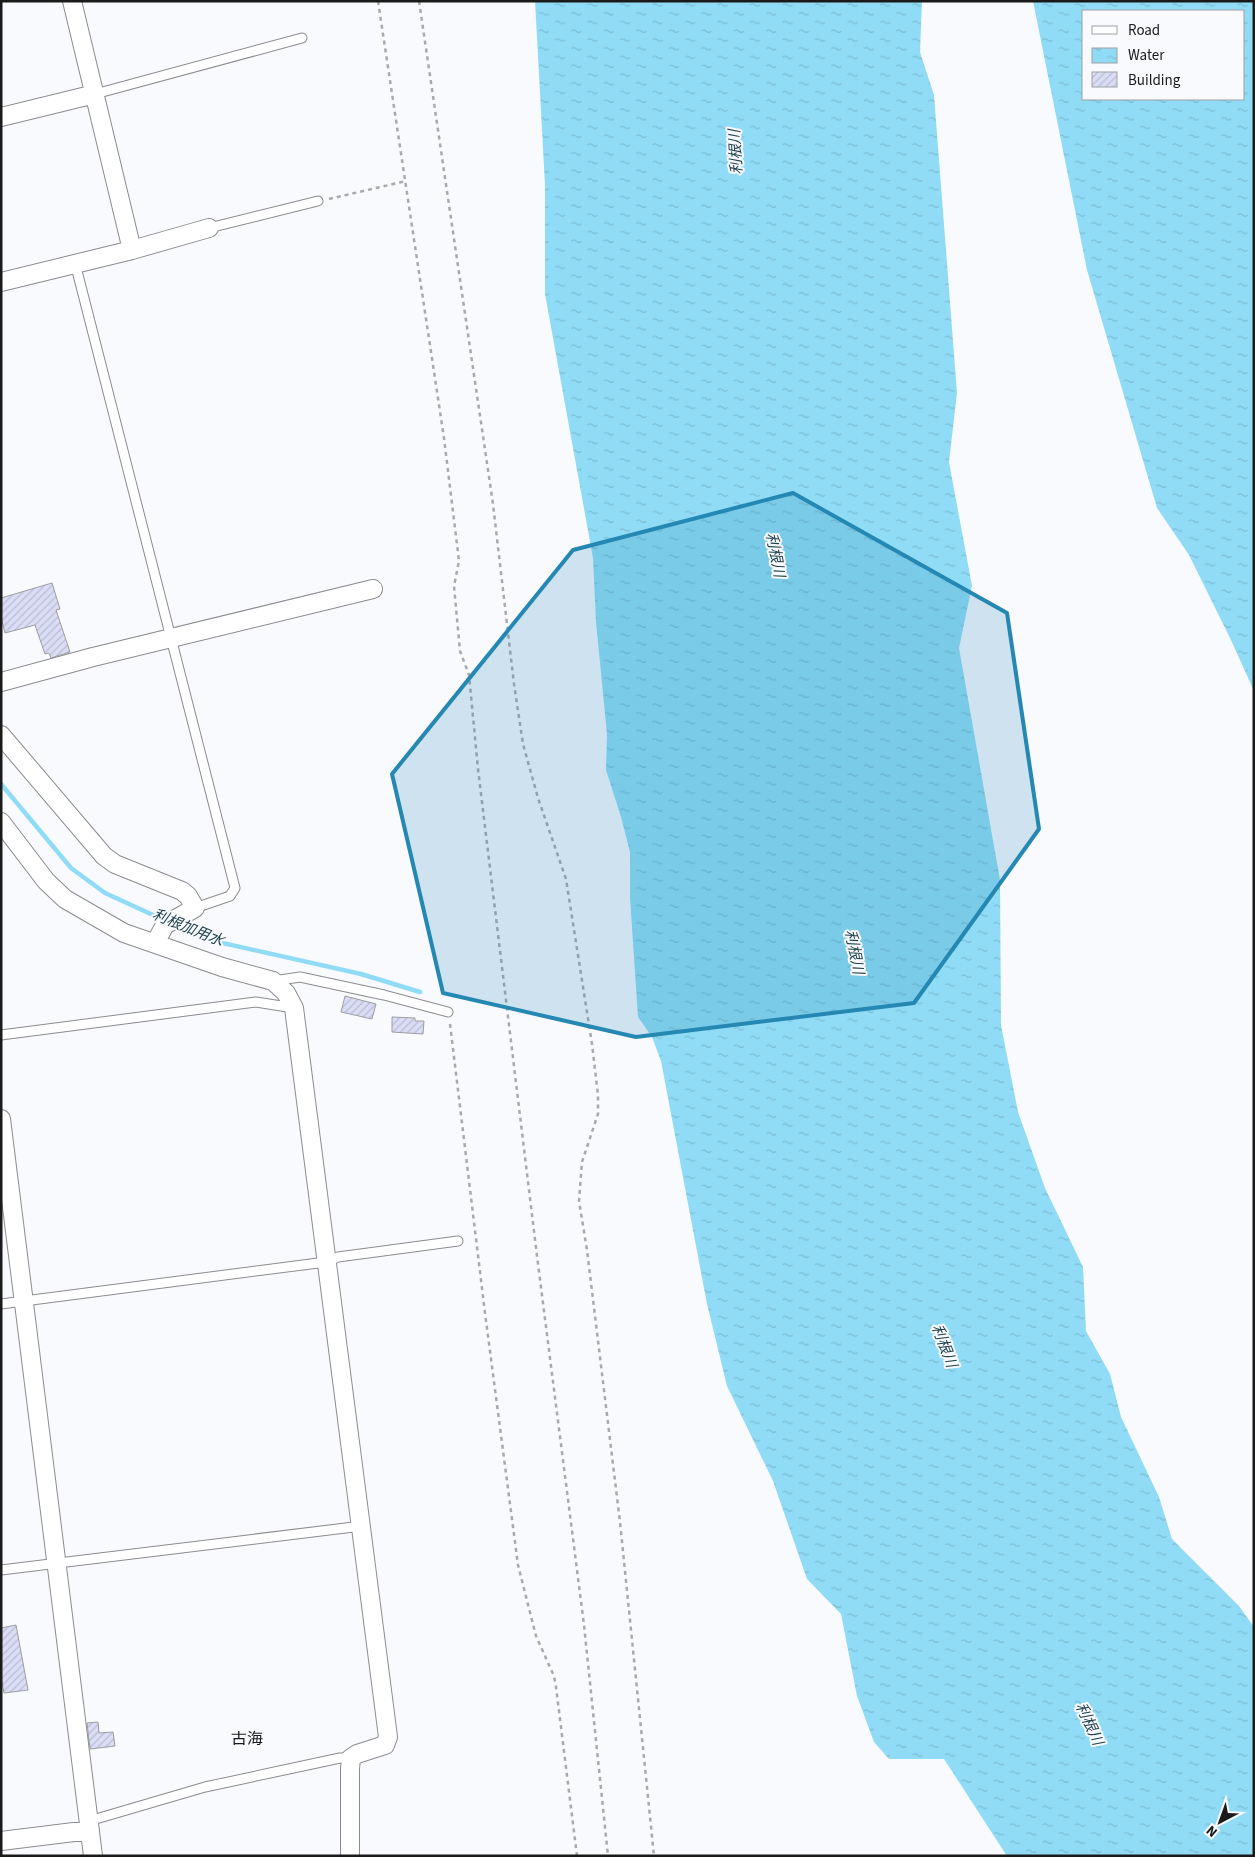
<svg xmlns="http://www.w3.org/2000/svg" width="1255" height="1857" viewBox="0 0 1255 1857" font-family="'Source Sans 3','Noto Sans JP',sans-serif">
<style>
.water{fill:url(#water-ripples);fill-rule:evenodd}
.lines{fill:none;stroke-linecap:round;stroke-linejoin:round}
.stream{stroke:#90dcf6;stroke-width:4.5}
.building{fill:url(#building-hatch);stroke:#9d9da1}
.lane-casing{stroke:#8c8c90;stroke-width:11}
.street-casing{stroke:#8c8c90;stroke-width:20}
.path{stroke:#a8a9ac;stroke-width:2.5;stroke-dasharray:4 4;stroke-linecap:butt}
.lane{stroke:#fff;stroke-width:9}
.street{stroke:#fff;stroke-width:18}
.marked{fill:#2588b2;fill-opacity:0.2;stroke:#2588b2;stroke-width:4;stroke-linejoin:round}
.labels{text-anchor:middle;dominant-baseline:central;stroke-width:4;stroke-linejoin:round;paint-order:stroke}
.water-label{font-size:15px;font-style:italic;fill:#1f424d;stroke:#f9fafe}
.quarter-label{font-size:16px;fill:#1a1a1b;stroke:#f9fafe}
</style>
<defs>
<pattern id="water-ripples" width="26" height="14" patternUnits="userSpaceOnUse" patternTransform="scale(1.25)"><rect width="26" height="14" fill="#90dcf6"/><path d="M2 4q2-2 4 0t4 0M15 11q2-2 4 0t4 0" fill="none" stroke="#7cbcd2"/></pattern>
<pattern id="building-hatch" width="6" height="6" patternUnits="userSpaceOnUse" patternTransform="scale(1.25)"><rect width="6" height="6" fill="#daddf5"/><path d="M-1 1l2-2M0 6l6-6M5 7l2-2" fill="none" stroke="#babdd1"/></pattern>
</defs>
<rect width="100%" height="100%" fill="#f9fafe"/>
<!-- water -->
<path class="water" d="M535 1H922L920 52 934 95 957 393 949 462 972 586 959 648 1000 880 1001 1025 1018 1112 1045 1188 1083 1267 1086 1331 1110 1374 1121 1417 1159 1497 1172 1539 1239 1606 1254 1627V1856H1007L944 1759H889L874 1742 857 1696 841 1614 807 1579 773 1481 727 1386 707 1304 661 1061 652 1037 638 1017 630 898V852L621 817 606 770 607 734 596 622 593 558 545 294V185Z
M1033 1H1254V691L1230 638 1189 555 1157 508 1087 270ZM1084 11H1244V99H1084Z"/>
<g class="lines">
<!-- stream -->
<path class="stream" d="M1 784 71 868 105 893 164 920
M176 925 209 940 361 974 420 992"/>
</g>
<!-- building -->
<path class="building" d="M52 583 60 609 56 610 70 652 51 658 49 653 45 654 35 625 5 633 1 617V598Z
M345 996 376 1004 372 1019 341 1012Z
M392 1017 415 1018V1021H424L423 1034 392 1032Z
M16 1625 28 1690 4 1693 1 1677V1628Z
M98 1722 99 1733 113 1732 115 1746 90 1749 87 1723Z"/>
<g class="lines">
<!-- lane casing -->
<g class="lane-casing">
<path id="lane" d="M95 94 302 38
M209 228 318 201
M75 263 235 888 230 896 195 908
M273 981 300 977 384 995 448 1012
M1 1035 256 1002 294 1008
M1 1304 326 1262 338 1257 458 1241
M1 1570 362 1526
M89 1821 205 1787 340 1758H351"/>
</g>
<!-- street casing -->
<g class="street-casing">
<path id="street" d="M72 1 132 250
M1 117 95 94
M1 282 132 250 209 228
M1 682 93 657 373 589
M1 735 104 856 115 864 182 891 188 896 195 908 165 925 155 943
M1 822 46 881 65 899 124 933 222 967 273 981 286 993 294 1008 388 1737 385 1745 357 1754 351 1758 350 1769V1856
M1 1119 93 1856
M1 1841 90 1830"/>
</g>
<!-- path -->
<path class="path" d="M378 1 444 438 459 561 454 586 460 651 469 675 478 769 537 1256 584 1625 608 1856
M419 1 493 504 514 684 523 744 538 798 566 879 592 1044 598 1095V1114L582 1162 579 1201 587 1250 620 1522 654 1856
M329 199 406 181
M450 1024 485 1313 518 1565 536 1636 554 1676 556 1687 577 1856"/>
<!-- lane -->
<use href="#lane" class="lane"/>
<!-- street -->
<use href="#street" class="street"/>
</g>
<!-- marked area -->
<path class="marked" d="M793 493 1007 613 1039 829 914 1003 636 1037 443 993 392 774 573 550Z"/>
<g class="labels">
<!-- water labels -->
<g class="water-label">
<text transform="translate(736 152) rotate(-93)">利根川</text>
<text transform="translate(775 555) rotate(79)">利根川</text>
<text transform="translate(188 928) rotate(22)">利根加用水</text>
<text transform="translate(854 952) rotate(79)">利根川</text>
<text transform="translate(944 1346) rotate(69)">利根川</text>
<text transform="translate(1089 1724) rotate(65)">利根川</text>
</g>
<!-- quarter labels -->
<g class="quarter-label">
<text x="247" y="1739">古海</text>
</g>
</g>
<!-- border -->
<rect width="1255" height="1857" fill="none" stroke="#1a1a1b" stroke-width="5"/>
<!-- legend -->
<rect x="1082" y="10" width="162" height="90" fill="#f9fafe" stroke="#a0a0a3"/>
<rect x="1092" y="26" width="25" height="8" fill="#ffffff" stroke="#a0a0a3"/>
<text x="1128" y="35" font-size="15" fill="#1a1a1b">Road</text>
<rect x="1092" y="48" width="25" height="15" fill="url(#water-ripples)" stroke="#a0a0a3"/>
<text x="1128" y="60" font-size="15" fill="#1a1a1b">Water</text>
<rect x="1092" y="72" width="25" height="15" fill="url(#building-hatch)" stroke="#a0a0a3"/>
<text x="1128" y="85" font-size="15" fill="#1a1a1b">Building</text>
<!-- north arrow -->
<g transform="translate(1220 1822) rotate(221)" stroke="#f9fafe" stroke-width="4" paint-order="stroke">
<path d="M0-4L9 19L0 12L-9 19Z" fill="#1a1a1b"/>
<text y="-8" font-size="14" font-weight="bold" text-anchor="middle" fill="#1a1a1b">N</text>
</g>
</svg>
